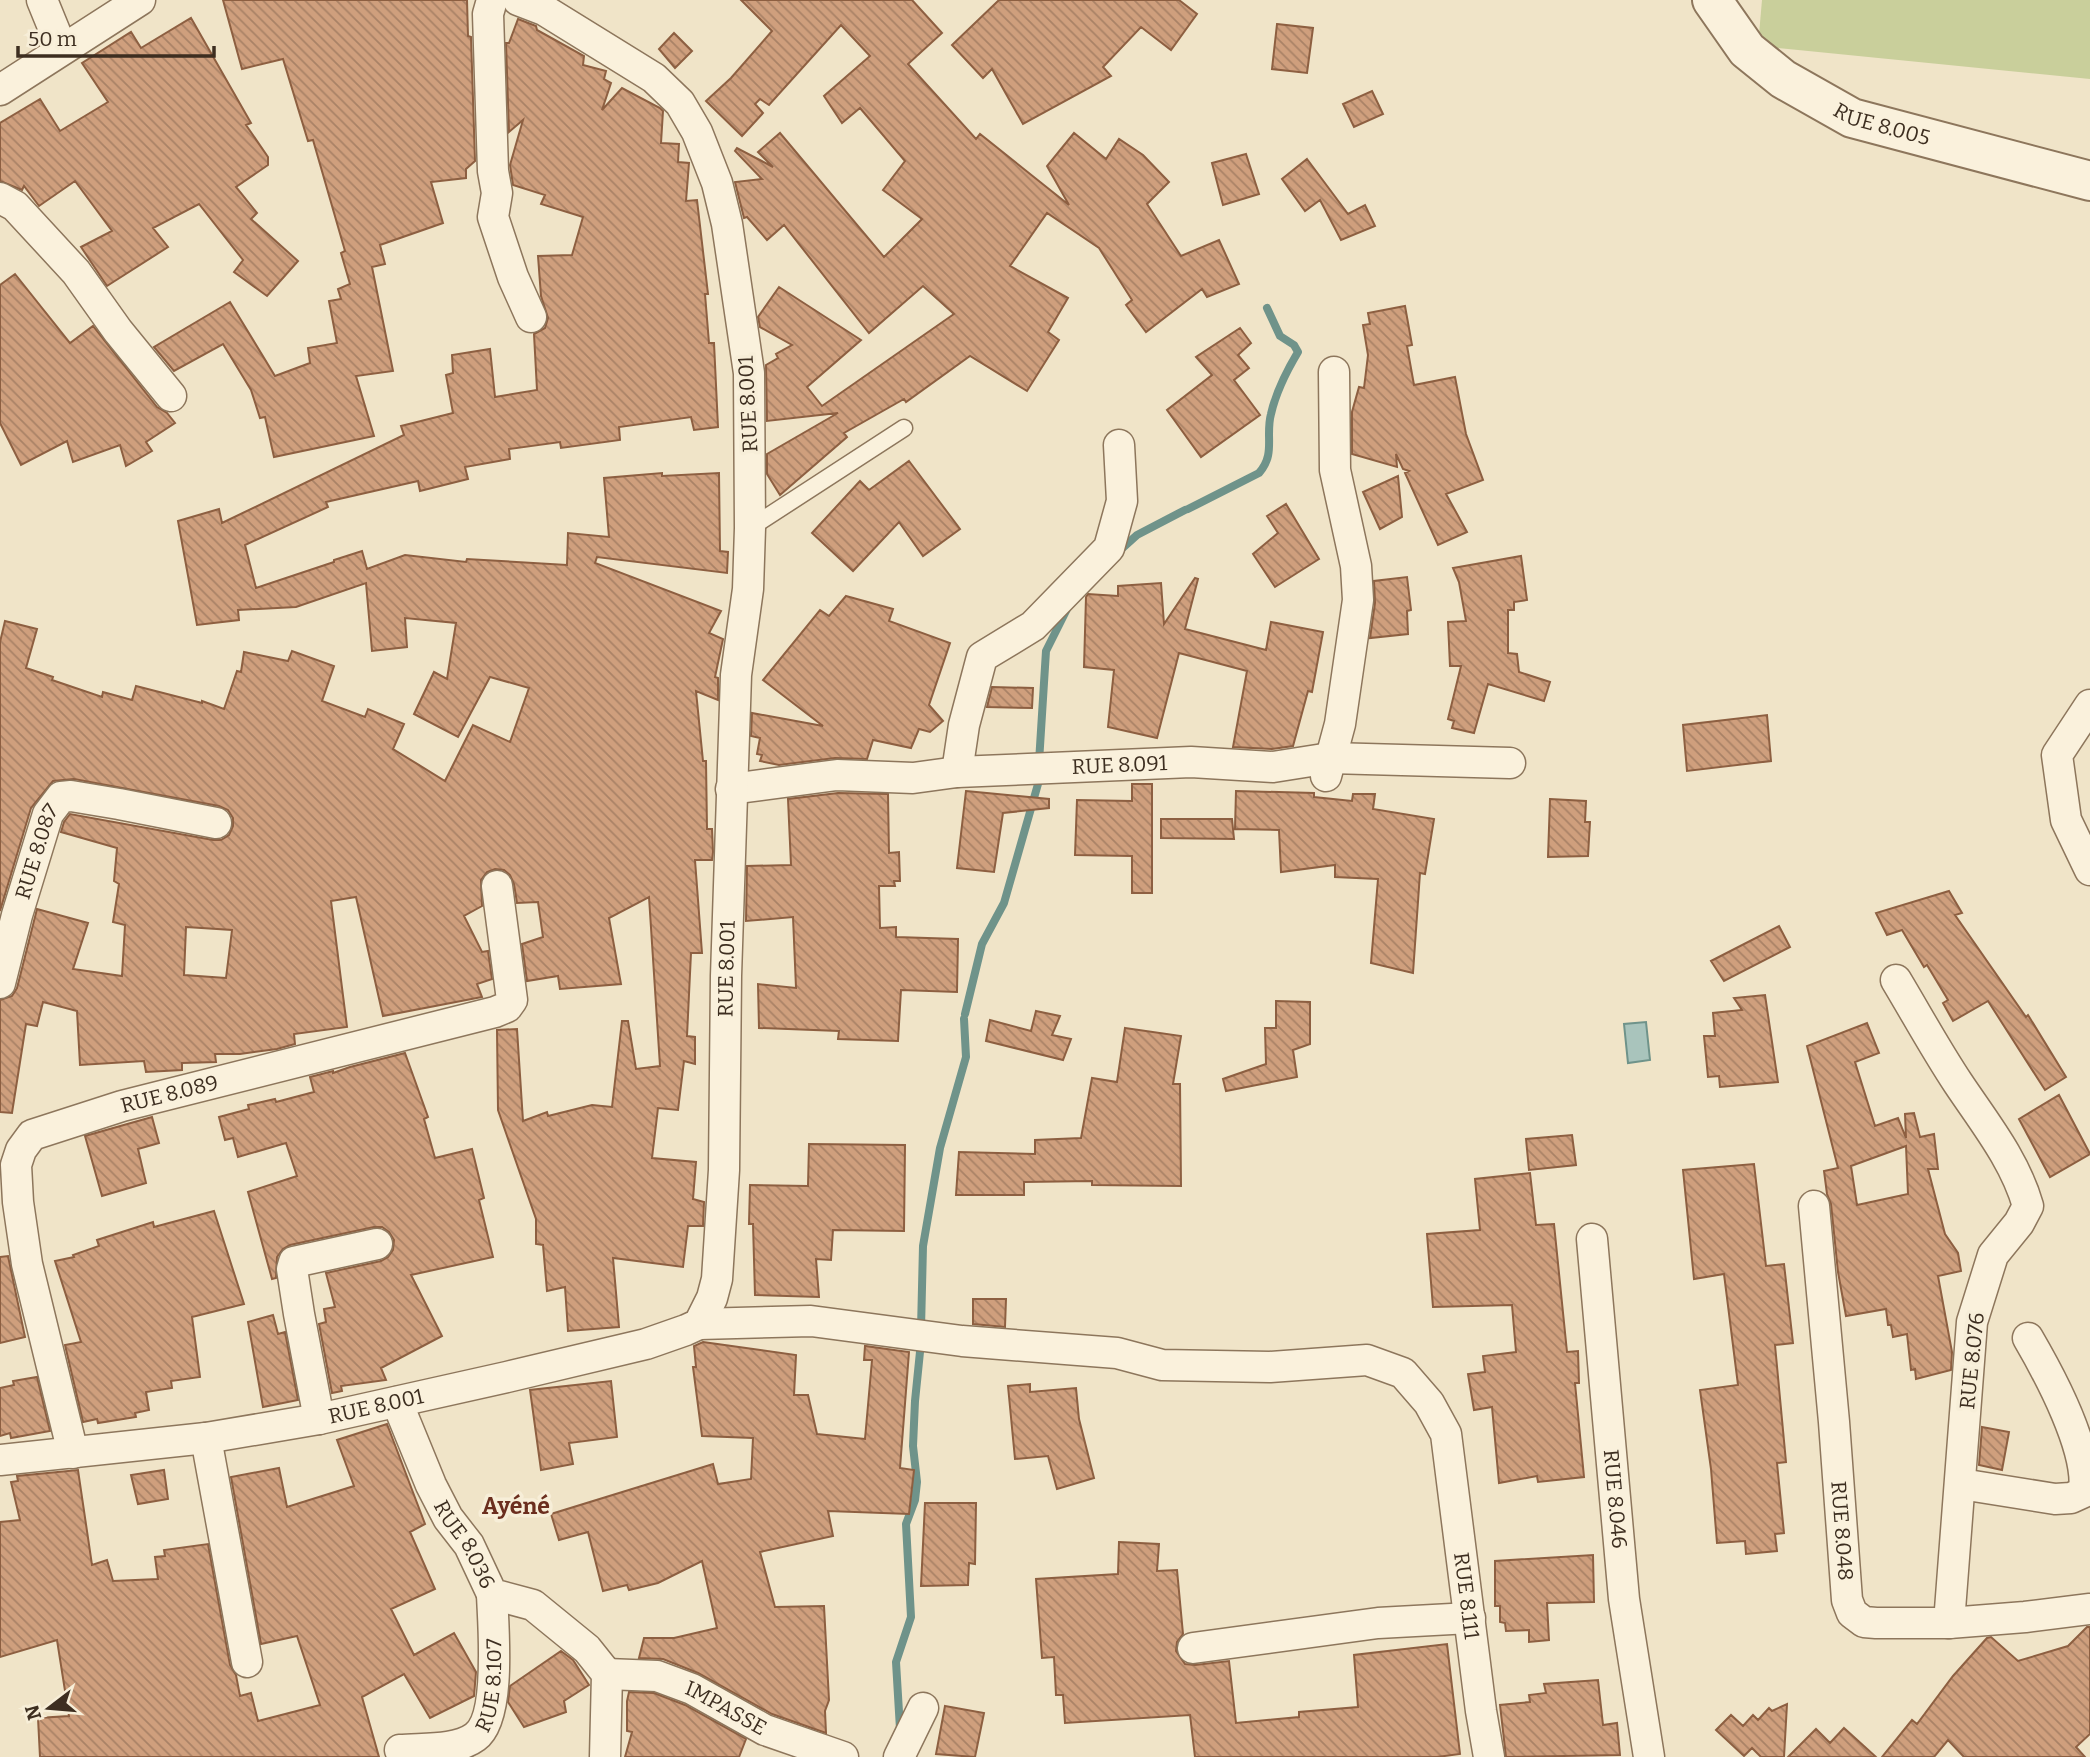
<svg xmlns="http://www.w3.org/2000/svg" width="2090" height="1757" viewBox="0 0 2090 1757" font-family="Bitter,serif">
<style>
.pitch{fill:#c9cf9b}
.water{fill:#a9c4bc;stroke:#6f938a;stroke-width:2}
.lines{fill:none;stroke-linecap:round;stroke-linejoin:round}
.stream{stroke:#6f938a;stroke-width:8}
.building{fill:url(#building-back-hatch);stroke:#8d5f41;stroke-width:2;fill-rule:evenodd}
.service-casing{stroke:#8d765c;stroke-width:19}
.minor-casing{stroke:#8d765c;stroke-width:33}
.tertiary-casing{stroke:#8d765c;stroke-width:42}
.service{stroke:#faf1dc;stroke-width:16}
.minor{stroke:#faf1dc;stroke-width:30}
.tertiary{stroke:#faf1dc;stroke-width:38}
.labels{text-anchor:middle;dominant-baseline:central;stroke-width:7;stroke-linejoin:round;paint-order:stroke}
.street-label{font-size:21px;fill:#3d2e20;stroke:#f7eed8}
.neighbourhood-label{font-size:23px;font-weight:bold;fill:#6b2e1e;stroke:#f7eed8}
</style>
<defs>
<pattern id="building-back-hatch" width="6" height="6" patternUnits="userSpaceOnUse" patternTransform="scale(1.75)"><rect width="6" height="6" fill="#cf9f7d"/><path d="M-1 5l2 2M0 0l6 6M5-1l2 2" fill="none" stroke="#a98266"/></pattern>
</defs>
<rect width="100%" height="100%" fill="#f0e4c8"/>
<!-- pitch -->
<path class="pitch" d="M1762 0H2090V79L1758 46Z"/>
<!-- water -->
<path class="water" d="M1646 1022 1650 1060 1628 1063 1624 1024Z"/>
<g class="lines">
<!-- stream -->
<path class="stream" d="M1188 509 1259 473C1276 454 1265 436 1271 414 1276 392 1286 372 1298 352L1294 345 1280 336 1267 308
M1117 553 1137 535 1185 510
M1039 762 1046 651 1067 609
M965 1014 982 944 1004 903 1038 784
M921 1329 923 1246 940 1148 966 1057 964 1019
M900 1729 896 1662 911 1617 906 1524 915 1500 917 1482 913 1446 915 1401 921 1342"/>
</g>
<!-- building -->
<path class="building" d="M223 0H467L468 36 471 37 475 161 466 169V178L431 182 443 223 380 245 385 264 372 267 393 371 356 376 374 436 274 457 265 417 260 418 251 390 223 344 174 371 154 347 230 302 275 376 310 363 308 348 337 343 329 301 341 299 338 289 350 284 341 253 345 251 313 140 308 141 283 59 242 69Z
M741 0H912L942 33 908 64 976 139 980 134 1069 205 1047 166 1074 133 1106 159 1119 139 1143 155 1169 182 1147 204 1181 256 1219 240 1239 284 1207 297 1202 289 1146 332 1126 305 1132 300 1099 248 1047 213 1010 266 1068 298 1048 332 1059 340 1027 391 970 356 906 402 904 399 844 433 847 437 780 495 767 474V454L838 413 767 421 766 365 778 358 776 354 792 345 760 327 758 317 779 287 861 340 807 387 822 406 954 314 923 286 869 333 784 225 767 240 747 217 744 218 735 182 762 179 735 151 737 148 773 167 758 152 780 133 884 257 922 219 883 190 905 161 860 108 842 123 824 96 870 56 841 25 769 105 760 99 755 104 763 113 742 136 706 101 731 78 772 31Z
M999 0H1179L1197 14 1171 50 1141 27 1103 67 1111 76 1023 124 992 69 983 78 952 45Z
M191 18 251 123 246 125 268 157V165L236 187 257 213 251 219 298 261 267 296 234 272 243 260 199 204 153 228 168 247 107 286 81 247 112 231 75 181 39 206 24 186 22 190 0 181V123L40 99 60 131 108 102 82 63 131 32 141 48Z
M518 19 536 26 537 30 584 56 583 65 606 71 604 79 611 83 602 110 622 88 660 108 663 111 661 143 679 144 678 162 689 163 686 201 697 200 708 294H705L709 343H714L718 427 694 430 691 417 619 427 620 440 561 448 560 442 509 449 510 459 465 467 468 479 420 491 418 481 326 502 328 507 245 545 256 588 334 562V560L362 551 367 569 405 555 466 562 467 559 567 565 568 533 609 537 604 478 662 473V476L719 473 720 551 728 552 727 573 597 557 595 563 721 611 709 633 723 639 715 677 718 678V700L696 691 703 761H706L707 829H712L713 852 712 860H695L702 953H691L687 1036 695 1037V1064L684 1061 678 1110 658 1108 652 1158 696 1162 693 1199 704 1202 703 1226H688L683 1267 613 1258 619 1327 568 1331 565 1287 547 1291 543 1245 536 1244V1219L498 1110 497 1030 517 1029 523 1121 547 1112 548 1116 592 1105 612 1107 622 1021H628L636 1069 660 1066 649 897 609 918 621 984 560 989 558 976 527 981 522 944 543 937 538 902 517 903 514 884 510 875 504 870 495 869 487 872 481 880 482 906 464 916 482 952 488 951 492 979 477 984 482 997 383 1016 356 897 331 901 347 1027 294 1034 295 1044 277 1049 240 1054H215L216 1062 182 1063V1070L146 1072 144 1061 80 1065 77 1011 43 1002 37 1026 26 1024 12 1113 0 1112V1000L12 996 17 988 37 909 88 923 73 969 122 976 125 925 113 922 119 884 114 881 117 848 61 832 64 822 70 814 213 840H221L229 835 233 826V818L228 810 219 806 74 779 53 781 31 808 0 911V642L5 621 37 629 26 668 53 677 52 680 102 697 103 692 132 700 136 686 202 703V701L224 709 237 671 241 672 244 652 288 661 292 651 334 666 322 701 365 717 368 709 404 724 393 749 445 781 473 725 510 742 529 688 490 677 458 737 414 714 434 672 447 679 456 623 405 618 407 647 372 651 366 583 296 607 238 610 239 620 197 625 178 521 219 509 222 523 404 435 401 426 453 413 446 375 453 373 452 355 490 349 495 397 537 390 534 334 545 328 548 318 541 296 538 256 572 255 583 217 541 204 545 195 513 185 510 165 523 120 509 132 506 43H509ZM186 927 232 930 226 978 184 975Z
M1277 24 1313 28 1307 73 1272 69Z
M674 33 692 51 675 68 659 49Z
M1372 91 1383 114 1354 127 1343 104Z
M1246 154 1259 194 1223 205 1212 163Z
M1307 159 1348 214 1365 205 1375 226 1341 240 1320 200 1305 211 1282 179Z
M15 274 70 343 93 326 157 407 167 413 175 423 146 442 152 451 126 466 120 445 73 462 67 441 21 465 0 423V285Z
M1405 306 1412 345 1407 346 1414 385 1455 377 1466 434 1483 480 1446 494 1467 532 1438 545 1405 473 1409 471 1403 469 1396 454 1397 467 1352 454V412L1359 387 1364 388 1368 355 1363 325 1370 324 1368 313Z
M1240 328 1251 343 1238 355 1249 368 1234 380 1260 415 1201 457 1167 410 1212 375 1196 357Z
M909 461 960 529 923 556 899 522 853 571 812 533 860 481 869 490Z
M1398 476 1402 517 1380 529 1363 492Z
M1286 504 1319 559 1275 587 1253 554 1278 533 1267 516Z
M1521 556 1527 600 1514 602V610H1508V653L1517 654 1519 672 1550 682 1544 701 1488 684 1474 733 1452 728 1454 721 1448 719 1461 666H1450L1448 622 1466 621 1459 582 1453 568Z
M1407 577 1411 610 1407 611 1408 634 1370 638 1375 603 1374 581Z
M1195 578 1198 579 1185 629 1266 650 1271 622 1323 632 1312 692 1308 691 1293 746 1272 749 1233 747 1247 671 1179 653 1157 738 1108 727 1114 670 1084 667 1086 597 1088 594 1118 596V586L1161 583 1164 624Z
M846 596 893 609 889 621 950 643 929 705 943 721 930 732 919 729 911 748 873 740 867 759 835 758 779 765 760 761 762 755 757 754 760 738 751 736 752 713 823 726 763 680 820 610 829 616Z
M992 687 1033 688 1032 708 987 707Z
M1767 715 1771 761 1687 771 1683 725Z
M1132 784H1152V893H1132V856L1075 855 1077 800 1132 801Z
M966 791 1049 799V808L1003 813 994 872 957 868Z
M1236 791 1314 793V797L1352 801 1353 794H1375L1373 809 1434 819 1425 874 1420 873 1413 973 1371 963 1378 879 1335 877V865L1281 872 1279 830 1235 829Z
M838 793 888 794 889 853 899 852 900 881H894L895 886H879L880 928 896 927V937L958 939 957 992 901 990 898 1041 838 1039 839 1031 759 1028 758 984 796 988 793 917 746 921 747 866 791 865 788 799Z
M1550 799 1586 801 1585 822H1590L1588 856 1548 857Z
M1161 819H1232L1234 839 1161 838Z
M1949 891 1962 913 1955 915 2026 1017 2028 1015 2066 1077 2045 1090 1988 1001 1953 1021 1943 1003 1948 1000 1927 965 1924 967 1902 930 1887 935 1876 913Z
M1779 926 1790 947 1724 981 1711 961Z
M1765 995 1778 1082 1720 1087 1719 1076 1708 1077 1704 1036H1715L1713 1013 1742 1010 1734 998Z
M1276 1001 1310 1002V1044L1293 1050 1297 1077 1226 1091 1223 1079 1266 1064 1265 1028H1276Z
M1036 1011 1060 1016 1052 1035 1071 1039 1063 1060 986 1041 990 1020 1031 1031Z
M1867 1023 1879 1053 1855 1062 1875 1126 1898 1118 1906 1138 1905 1114 1914 1113 1920 1137 1934 1134 1938 1169H1928L1945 1234 1958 1253 1961 1271 1938 1276 1952 1352 1951 1370 1916 1379 1915 1369 1911 1370 1907 1334 1893 1337 1891 1325H1888L1886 1309 1846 1316 1838 1272 1831 1204 1827 1194 1824 1171 1838 1168 1807 1046ZM1906 1146 1908 1194 1857 1205 1851 1166Z
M1125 1028 1181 1036 1173 1084H1180L1181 1186 1092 1185V1181L1024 1182V1195H956L959 1152 1035 1154V1140L1081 1138 1092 1078 1117 1082Z
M405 1053 428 1117 424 1119 435 1158 472 1149 484 1198 479 1200 493 1257 411 1275 442 1336 381 1368 386 1380 341 1386 342 1391 332 1393 319 1324 326 1322 324 1309 335 1307 326 1273 381 1261 388 1257 393 1250 394 1240 389 1232 382 1227H374L290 1245 283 1249 277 1257 276 1278 272 1279 248 1192 297 1176 286 1143 238 1157 233 1138 225 1140 219 1117 249 1109 248 1105 275 1099 276 1102 314 1092 310 1077 333 1071V1073L350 1067Z
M2059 1095 2090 1154 2050 1177 2019 1119Z
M152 1117 159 1143 138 1149 146 1183 102 1196 85 1136Z
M1572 1135 1576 1165 1529 1170 1526 1139Z
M809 1144 905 1145 904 1231 833 1230 831 1260 816 1259 819 1297 755 1295 753 1224H749L750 1185 808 1186Z
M1754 1164 1766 1266 1784 1264 1793 1343 1775 1345 1786 1462 1777 1463 1784 1533 1775 1534 1777 1551 1746 1554 1745 1541 1717 1543 1711 1469 1700 1390 1738 1385 1724 1274 1694 1279 1683 1170Z
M1530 1173 1536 1225 1554 1224 1567 1352 1578 1351 1579 1383H1575L1584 1477 1538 1482 1537 1476 1499 1483 1492 1407 1474 1410 1468 1374 1485 1372 1483 1356 1516 1352 1512 1305 1433 1307 1427 1234 1480 1230 1475 1179Z
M214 1211 244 1304 192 1317 200 1377 171 1381 172 1388 146 1392 149 1410 135 1413 136 1417 98 1423 97 1419 83 1422 65 1345 81 1342 55 1261 74 1257 73 1255 99 1246 97 1240 153 1222 154 1227Z
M8 1256 25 1337 0 1343V1257Z
M973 1299H1006L1005 1327 973 1324Z
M273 1315 278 1334 285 1332 298 1400 263 1407 248 1322Z
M703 1342 796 1355 794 1395H808L817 1434 865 1439 872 1360H864L865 1346 909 1352 900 1468 914 1470 909 1514 828 1511 833 1536 760 1552 775 1607 824 1606 829 1700 825 1711 826 1733 772 1714 698 1673 663 1659 639 1658 644 1638H674L717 1628 702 1561 658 1583 629 1590 627 1585 603 1591 588 1532 559 1540 551 1514 713 1464 718 1484 751 1479 753 1438 702 1436 693 1367H696L694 1346Z
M37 1377 50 1431 11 1438 10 1433 0 1436V1388L14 1385 13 1381Z
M611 1381 617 1437 569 1443 573 1464 541 1470 530 1390Z
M1030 1384V1392L1076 1388 1079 1419 1094 1478 1057 1489 1048 1456 1015 1459 1008 1386Z
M387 1424 425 1524 410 1532 435 1589 391 1609 414 1655 454 1633 476 1672 474 1696 430 1718 404 1674 362 1697 379 1757H40L38 1718 69 1716 57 1640 0 1657V1522L20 1520 11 1482 18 1481 17 1476 78 1470 92 1565 107 1560 113 1581 158 1579 155 1557 165 1556 164 1550 208 1544 230 1665 236 1675 240 1696 251 1693 258 1721 320 1705 297 1636 261 1644 231 1477 279 1468 287 1507 354 1486 337 1440Z
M1982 1427 2009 1432 2002 1470 1979 1465Z
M164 1470 168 1499 138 1504 131 1475Z
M925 1503H976L975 1564 969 1563 968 1585 921 1586Z
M1119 1542 1159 1544 1157 1571 1177 1570 1183 1634 1177 1642 1176 1651 1185 1664 1195 1665 1229 1661 1236 1723 1299 1717V1712L1358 1707 1354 1655 1447 1644 1460 1754 1437 1757H1195L1190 1715 1065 1723 1063 1695H1056L1054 1657 1042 1658 1036 1579 1118 1574Z
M1593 1555 1594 1602 1547 1603 1549 1640 1529 1642V1630L1506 1631 1505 1623 1500 1622V1606H1495V1561Z
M2087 1627H2090V1734L2076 1747 2085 1757H1964L1948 1740 1934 1757H1882L1912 1720 1917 1724 1953 1676 1987 1638 1991 1637 2018 1661 2068 1646Z
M561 1651 573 1660 589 1685 564 1701 566 1712 524 1727 508 1702 510 1686Z
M1598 1680 1603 1725 1617 1723 1620 1755 1506 1757 1500 1705 1530 1702 1529 1695 1546 1693 1544 1684Z
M629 1692 654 1693 685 1705 746 1739 739 1757H625L632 1732 627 1731V1701Z
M1787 1704 1784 1757H1761L1752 1748 1744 1756 1716 1730 1731 1715 1743 1726 1753 1715 1758 1720 1769 1708 1772 1711Z
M945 1706 984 1713 975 1757 936 1754Z
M1844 1728 1876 1757H1788L1816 1729 1830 1743Z"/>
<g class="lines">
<!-- service casing -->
<g class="service-casing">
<path id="service" d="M750 528 904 428"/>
</g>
<!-- minor casing -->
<g class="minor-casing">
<g id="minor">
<path d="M42 0 62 49"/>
<path d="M492 0 488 14 493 171 497 193 493 217 513 277 531 317"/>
<path d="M0 90 140 0"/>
<path d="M0 198 15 206 76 272 118 331 171 396"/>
<path d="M2090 705 2057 755 2066 820 2090 870"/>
<path d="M957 772 964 725 982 657 1033 626 1109 548 1122 501 1119 445"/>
<path d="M1326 776 1340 724 1358 600 1356 566 1335 470 1334 372"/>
<path id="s1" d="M731 789 837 775 913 778 957 772 1191 762 1273 767 1330 758 1510 763"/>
<path d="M1896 980C1917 1015 1936 1050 1958 1083 1984 1122 2015 1160 2028 1206L2019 1223 1993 1255 1972 1322 1949 1623"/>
<path id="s2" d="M0 983 17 915 48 814 61 797 71 796 119 804 216 823"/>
<path id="s3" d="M1814 1206 1834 1422 1847 1600 1852 1613 1864 1622 1876 1623H1949L2025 1617 2090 1609"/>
<path id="s4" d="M1592 1239 1624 1599 1649 1757"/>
<path id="s5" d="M699 1324 811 1321 962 1341 1117 1353 1162 1365 1270 1367 1367 1360 1403 1373 1429 1403 1446 1434 1481 1711 1489 1757"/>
<path id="s6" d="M397 1402 431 1485 448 1518 469 1545 492 1594 533 1605 587 1649 607 1674 605 1757"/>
<path d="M319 1419 299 1314 292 1269 294 1262 377 1244"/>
<path d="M206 1438 247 1662"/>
<path id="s7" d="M73 1453 27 1264 18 1202 16 1165 21 1150 32 1135 122 1106 495 1012 507 1007 512 1000 497 886"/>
<path id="s8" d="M0 1460 206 1438 319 1419 507 1377 646 1344 686 1330 699 1324 712 1298 717 1279 724 1170 726 976 736 675 748 589 750 528 749 373 727 224 717 183 697 132 680 103 654 78 544 10 518 0"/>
<path d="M1961 1484 2055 1499 2071 1498 2084 1492C2090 1450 2049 1374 2028 1338"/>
<path d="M1193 1648 1378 1623 1470 1618"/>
<path id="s9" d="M607 1674 657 1676 692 1689 765 1730 843 1757"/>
<path id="s10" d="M400 1750C423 1748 456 1751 475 1737 502 1718 493 1625 492 1594"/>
<path d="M899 1757 923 1708"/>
</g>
</g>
<!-- tertiary casing -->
<g class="tertiary-casing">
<g id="tertiary">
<path id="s11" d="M1712 0 1747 50 1783 79 1852 118 2090 181"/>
</g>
</g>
<!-- service -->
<use href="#service" class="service"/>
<!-- minor -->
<use href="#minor" class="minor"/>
<!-- tertiary -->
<use href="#tertiary" class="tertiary"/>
</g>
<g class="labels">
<!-- street labels -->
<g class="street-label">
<text stroke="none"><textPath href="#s11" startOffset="217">RUE 8.005</textPath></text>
<text transform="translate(748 404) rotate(-93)">RUE 8.001</text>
<text stroke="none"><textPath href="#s1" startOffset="390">RUE 8.091</textPath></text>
<text stroke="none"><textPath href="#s2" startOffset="136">RUE 8.087</textPath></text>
<text stroke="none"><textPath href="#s8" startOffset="1073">RUE 8.001</textPath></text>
<text stroke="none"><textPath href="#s7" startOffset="472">RUE 8.089</textPath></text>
<text transform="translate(1972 1361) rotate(-84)">RUE 8.076</text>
<text stroke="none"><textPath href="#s8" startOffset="380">RUE 8.001</textPath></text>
<text stroke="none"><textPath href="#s4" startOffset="261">RUE 8.046</textPath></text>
<text stroke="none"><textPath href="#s3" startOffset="326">RUE 8.048</textPath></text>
<text stroke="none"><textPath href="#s6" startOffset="158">RUE 8.036</textPath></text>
<text stroke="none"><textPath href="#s5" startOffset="948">RUE 8.111</textPath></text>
<text stroke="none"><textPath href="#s10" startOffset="133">RUE 8.107</textPath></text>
<text stroke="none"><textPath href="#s9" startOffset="126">IMPASSE</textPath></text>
</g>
<!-- neighbourhood labels -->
<g class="neighbourhood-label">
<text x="516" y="1506">Ayéné</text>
</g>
</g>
<!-- north arrow -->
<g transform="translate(49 1708) rotate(254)" stroke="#f7eed8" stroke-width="5" paint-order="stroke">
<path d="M0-5L12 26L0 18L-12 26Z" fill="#3d2e20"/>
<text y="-10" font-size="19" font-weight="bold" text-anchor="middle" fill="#3d2e20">N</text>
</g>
<!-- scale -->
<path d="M18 46v10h196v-10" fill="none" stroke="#3d2e20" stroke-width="3.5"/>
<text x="28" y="46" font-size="21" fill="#3d2e20" stroke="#f7eed8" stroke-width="5" paint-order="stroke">50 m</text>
</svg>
